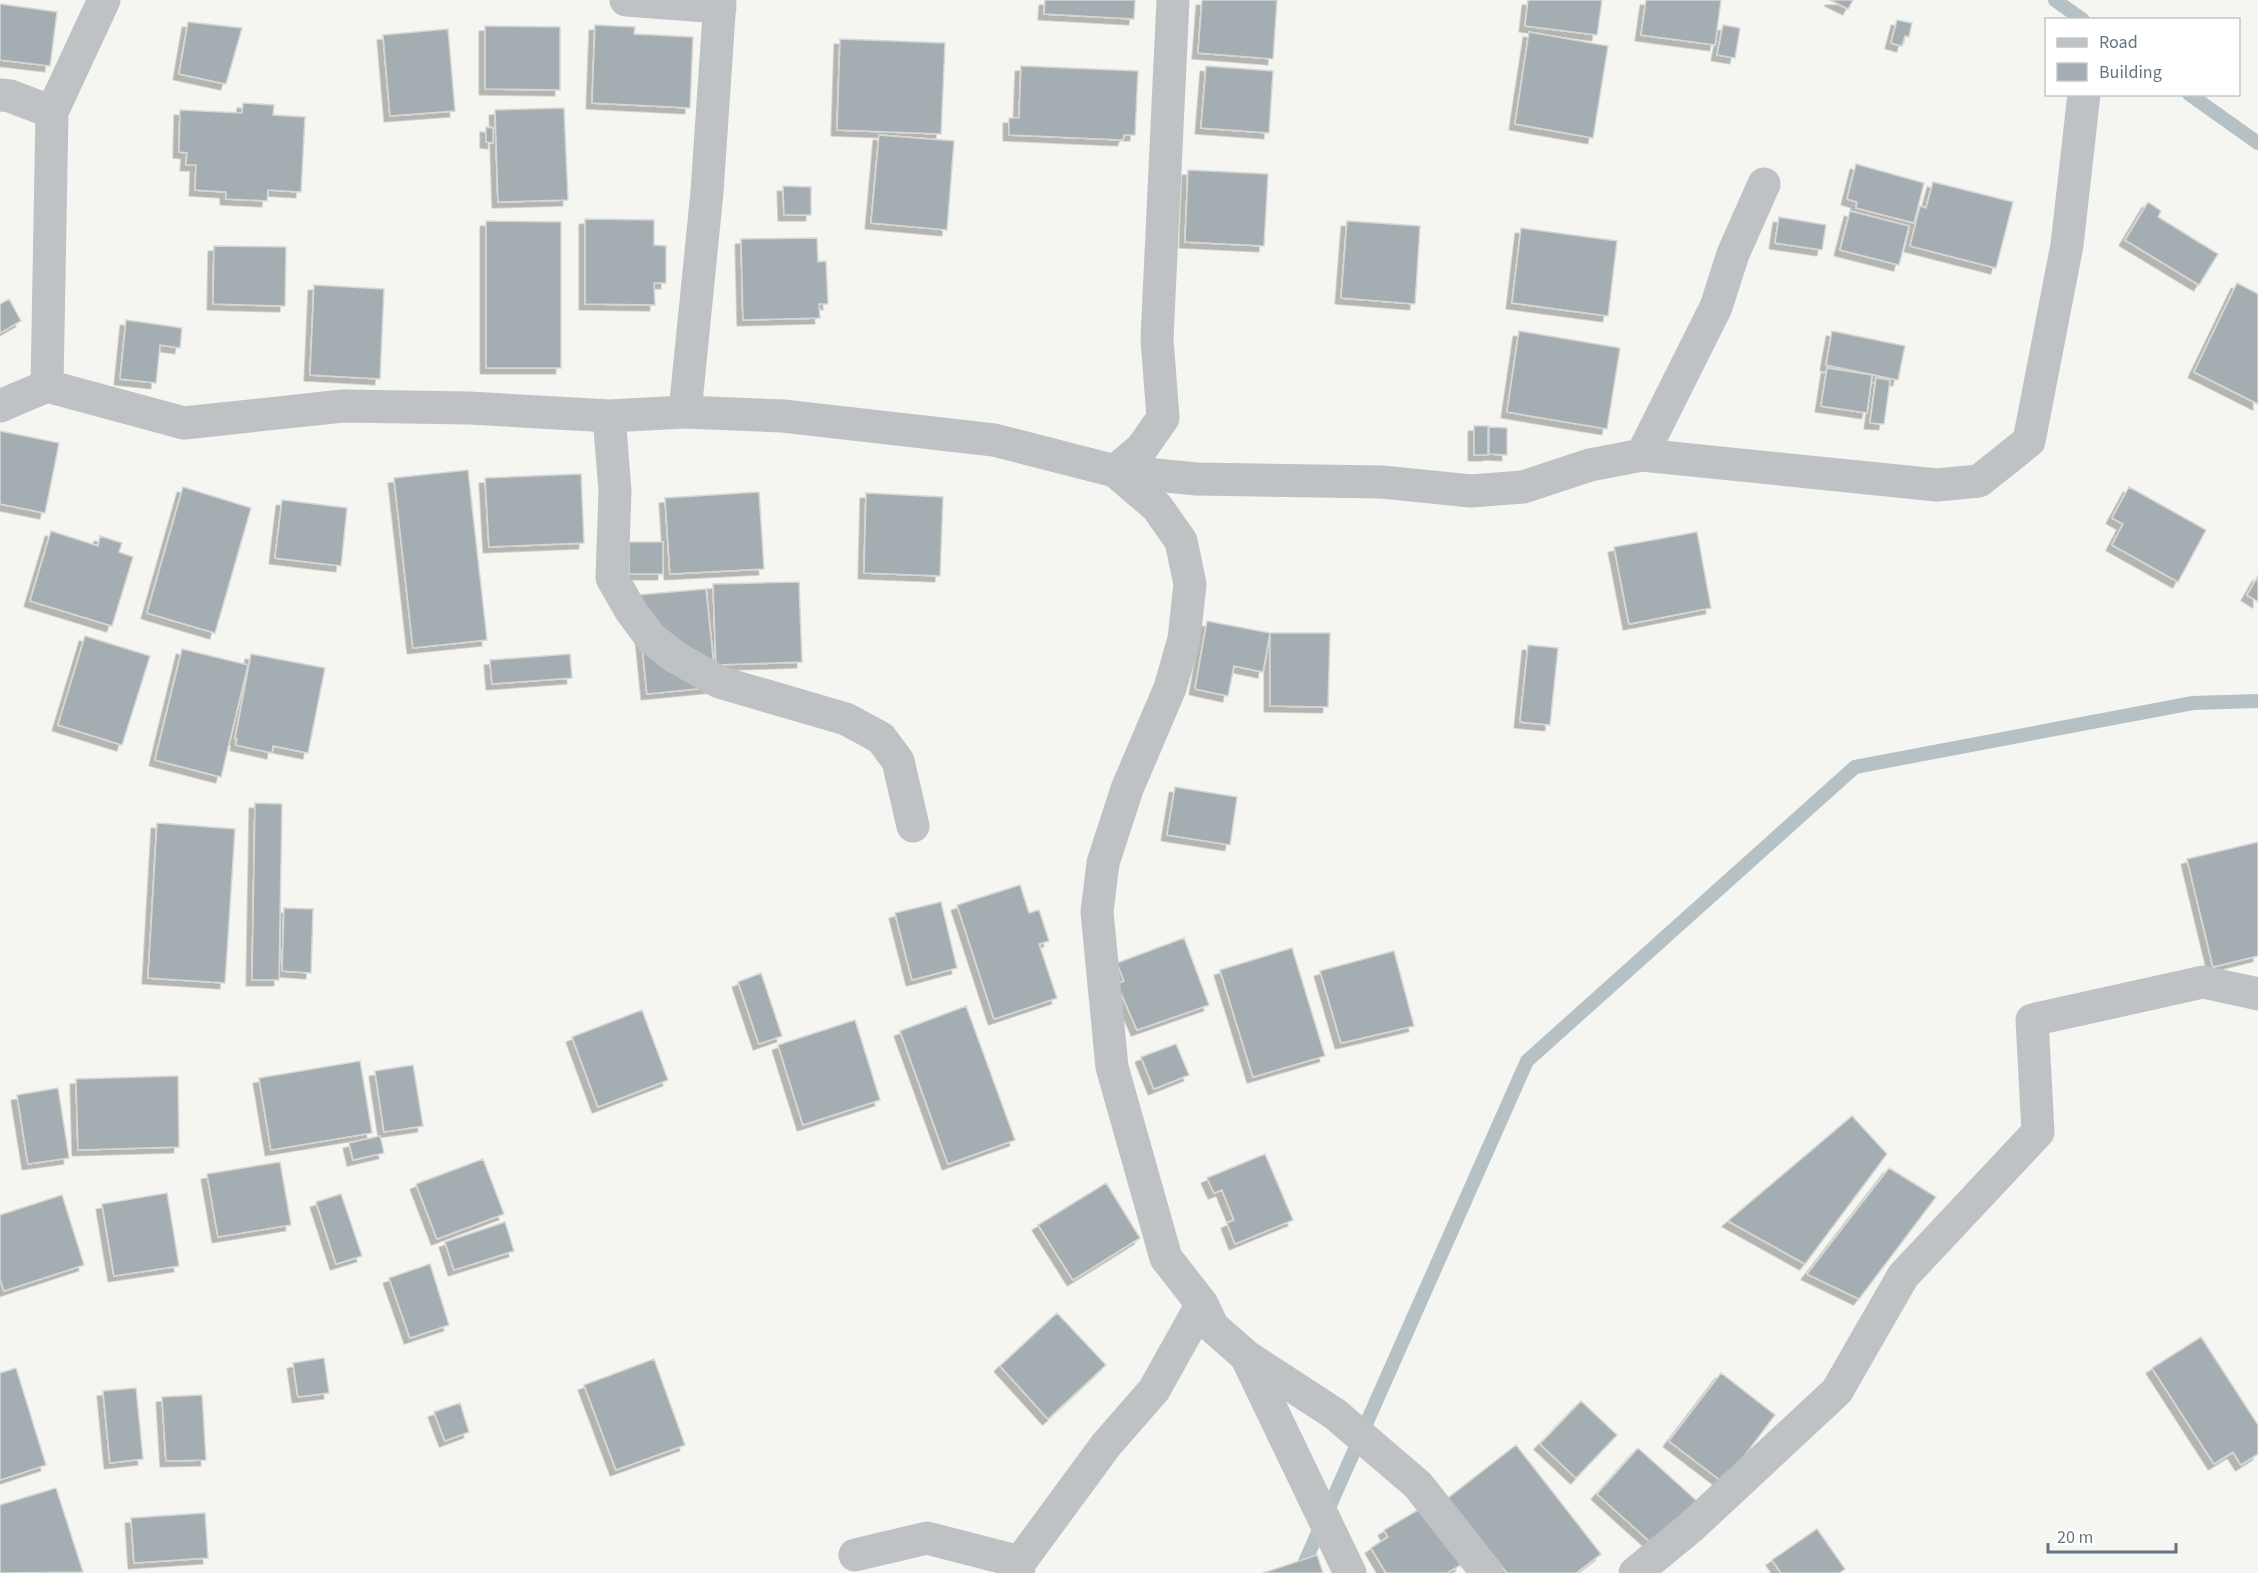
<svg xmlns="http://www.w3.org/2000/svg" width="2258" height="1573" viewBox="0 0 2258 1573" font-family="'Source Sans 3',sans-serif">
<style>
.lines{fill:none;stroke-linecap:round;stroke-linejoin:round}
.stream{stroke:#b5c1c5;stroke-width:14}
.building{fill:#a4adb2;stroke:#d6d6d4;stroke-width:1.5;filter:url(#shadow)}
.street{stroke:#bec2c5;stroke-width:33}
</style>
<defs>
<filter id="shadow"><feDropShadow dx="-5.5" dy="5.5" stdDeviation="0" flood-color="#0004"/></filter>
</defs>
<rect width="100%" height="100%" fill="#f5f5f1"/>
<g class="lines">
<!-- stream -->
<path class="stream" d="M2055 0 2083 20
M2189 94 2258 143
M1300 1573 1527 1061 1855 767 2193 703 2258 701"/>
</g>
<!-- building -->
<path class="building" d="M1045 0H1135L1134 19 1044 14Z
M1202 0H1277L1273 59 1198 53Z
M1528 0H1602L1597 35 1525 26Z
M1646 0H1721L1715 45 1641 35Z
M1830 0H1853L1848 9Z
M0 4 57 12 50 66 0 60Z
M1897 20 1912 23 1909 37 1905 36 1902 46 1891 43Z
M188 22 242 28 226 84 179 74Z
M595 25 635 27 634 34 693 37 690 108 592 103Z
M1723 25 1740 28 1735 58 1717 55Z
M485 26 560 27V90L485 89Z
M448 29 455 111 390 116 383 35Z
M1529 32 1608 46 1593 138 1515 124Z
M840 39 945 43 941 134 837 130Z
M1021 66 1138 71 1135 135H1124L1123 140 1009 135V118H1019Z
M1206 66 1273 71 1269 133 1201 128Z
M243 103 274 105 273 115 305 117 301 192 268 190 267 201 226 199V192L195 190 196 165H186L187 153 179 152 180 110 242 113Z
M564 108 568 200 498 202 495 110Z
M486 127 493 128V143L486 142Z
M879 135 954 141 947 230 871 223Z
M1856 164 1924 183 1914 223 1856 208 1857 202 1847 199Z
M1188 170 1268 174 1264 246 1185 242Z
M1933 182 2013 202 1996 268 1910 246 1920 206 1926 208Z
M783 186 811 187V215H784Z
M2148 202 2161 211 2158 217 2218 254 2199 285 2125 240Z
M1850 211 1909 226 1899 265 1840 250Z
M1779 217 1826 225 1822 250 1775 243Z
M585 219 654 220V245L666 246V283H654L655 305 585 304Z
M486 221 561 222V368H486Z
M1347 221 1420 226 1415 304 1341 298Z
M1521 228 1617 241 1608 316 1512 303Z
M817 238 818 262 826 261 828 304H819L820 318 743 320 741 239Z
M214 246 286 247 285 306 213 304Z
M2237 283 2258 294V404L2194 372Z
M314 285 384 289 380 379 310 375Z
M9 299 21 321 0 333V304Z
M126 320 182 328 180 348 160 345 156 383 120 379Z
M1519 331 1620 348 1607 429 1507 412Z
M1832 331 1905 346 1898 380 1826 365Z
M1827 368 1872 375 1867 413 1821 406Z
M1876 378 1890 380 1884 424 1870 423Z
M1474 426H1488V455H1474Z
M1489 427 1507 428V455L1489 454Z
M0 431 59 443 45 513 0 504Z
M468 470 487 640 413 648 394 478Z
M581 474 584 543 489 547 485 478Z
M183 487 251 508 215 633 147 613Z
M2129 487 2206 530 2178 582 2112 545 2123 524 2112 518Z
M759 492 764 569 670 574 665 498Z
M866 493 943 497 940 576 864 573Z
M282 500 347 508 341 566 275 558Z
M51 531 98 546 100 536 122 543 119 552 133 557 112 626 30 601Z
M1697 532 1711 608 1629 624 1614 547Z
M629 542H663V574H629Z
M2258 576V602L2247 595Z
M799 582 802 662 716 665 713 584Z
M706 589 716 687 647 694 637 595Z
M1207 621 1270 633 1263 672 1234 666 1228 696 1195 689Z
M1270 633H1330L1328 707 1270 706Z
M85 636 150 656 122 745 58 725Z
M1528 645 1558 648 1550 725 1520 722Z
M182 649 248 665 221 777 155 760Z
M251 654 325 668 308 753 273 746 272 753 236 745 237 739H235Z
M570 654 572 678 492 684 490 660Z
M1175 787 1237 797 1230 845 1167 835Z
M255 803 282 804 279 980H252Z
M157 823 235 829 225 983 148 978Z
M2258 842V956L2213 967 2187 859Z
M1020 885 1029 913 1039 910 1049 941 1039 944 1057 998 994 1019 957 905Z
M941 902 957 968 912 980 895 913Z
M284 908 313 909 311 973 282 971Z
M1184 938 1209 1005 1137 1030 1117 984 1124 981 1117 963Z
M1292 948 1325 1056 1253 1077 1220 970Z
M1394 951 1414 1026 1341 1043 1320 971Z
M761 973 782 1036 759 1044 738 982Z
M966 1006 1015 1140 948 1164 900 1031Z
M642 1010 668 1080 598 1107 572 1037Z
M855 1020 880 1100 803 1125 778 1045Z
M1176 1044 1189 1075 1154 1089 1141 1057Z
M360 1061 372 1133 271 1150 259 1078Z
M413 1065 423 1126 384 1132 375 1071Z
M178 1076 179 1147 78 1150 76 1079Z
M58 1088 69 1158 28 1164 17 1095Z
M1852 1116 1887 1154 1805 1264 1728 1221Z
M380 1136 384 1153 353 1160 349 1143Z
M1265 1154 1293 1220 1235 1244 1227 1223 1234 1220 1222 1190 1214 1193 1207 1178Z
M483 1159 504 1214 437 1239 416 1184Z
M280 1162 291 1225 218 1237 207 1174Z
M1889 1168 1936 1197 1859 1299 1807 1274Z
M1106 1183 1140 1238 1073 1280 1038 1225Z
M167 1193 179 1266 114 1276 102 1204Z
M341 1194 362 1256 336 1264 316 1202Z
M62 1195 84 1265 4 1291 0 1279V1215Z
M505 1222 514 1251 454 1270 445 1242Z
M430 1264 449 1325 410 1338 389 1278Z
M1057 1313 1106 1365 1048 1419 1000 1366Z
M2201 1337 2258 1425V1454L2241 1465 2233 1452 2214 1464 2152 1368Z
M324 1358 329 1393 298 1397 293 1363Z
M654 1359 685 1445 616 1470 584 1385Z
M16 1368 46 1465 0 1480V1373Z
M1721 1373 1775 1415 1724 1483 1669 1441Z
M136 1388 143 1459 110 1463 103 1391Z
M202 1395 206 1460 166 1461 162 1397Z
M1581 1401 1617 1435 1576 1478 1540 1444Z
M460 1403 469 1432 445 1441 434 1412Z
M1516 1445 1601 1554 1576 1573H1507L1448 1498Z
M1638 1448 1698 1502 1657 1548 1597 1494Z
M56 1488 83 1572 0 1573V1505Z
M1425 1506 1461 1565 1447 1573H1386L1371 1548 1388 1537 1384 1530Z
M205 1513 208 1558 134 1563 131 1518Z
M1817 1529 1845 1569 1839 1573H1781L1772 1560Z
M1317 1555 1323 1573H1263Z"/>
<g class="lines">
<!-- street -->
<path class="street" d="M626 0 720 7
M0 95 10 96 52 112 47 386
M52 112 104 0
M0 406 47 386 184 423 343 406 469 408 609 416 685 412 783 416 994 440 1115 471 1197 479 1382 482 1471 491 1523 487 1590 465 1642 455 1937 485 1979 481 2029 441 2067 245 2084 94
M685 412 707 192 720 0
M609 416 615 491 612 578 631 611 651 638 675 657 719 682 846 719 881 738 898 761 913 826
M1642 455 1716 307 1733 254 1764 184
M1115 471 1157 507 1181 541 1190 584 1184 639 1170 688 1127 789 1103 863 1097 912 1112 1067 1166 1258 1202 1304 1213 1327 1246 1356 1335 1414 1418 1485 1487 1573
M1115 471 1142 448 1163 418 1157 339 1173 0
M1246 1356 1350 1573
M855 1555 927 1538 1020 1562
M1018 1573 1020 1562 1106 1445 1154 1390 1202 1304
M1635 1573 1690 1528 1837 1391 1903 1276 2038 1132 2032 1020 2203 982 2258 994"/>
</g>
<!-- legend -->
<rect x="2045" y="18" width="195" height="78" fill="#ffffff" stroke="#c1c8cd" stroke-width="1.5"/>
<rect x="2057" y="38" width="30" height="9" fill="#bec2c5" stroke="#c1c8cd" stroke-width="1.5"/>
<text x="2099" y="48" font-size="18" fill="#657681">Road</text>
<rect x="2057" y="63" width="30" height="18" fill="#a4adb2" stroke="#c1c8cd" stroke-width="1.5"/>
<text x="2099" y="78" font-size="18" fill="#657681">Building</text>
<!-- scale -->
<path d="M2048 1543v9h128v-9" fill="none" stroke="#657681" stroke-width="3"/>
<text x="2057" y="1543" font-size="18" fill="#657681" stroke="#ffffff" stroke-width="4.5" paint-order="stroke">20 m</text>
</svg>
